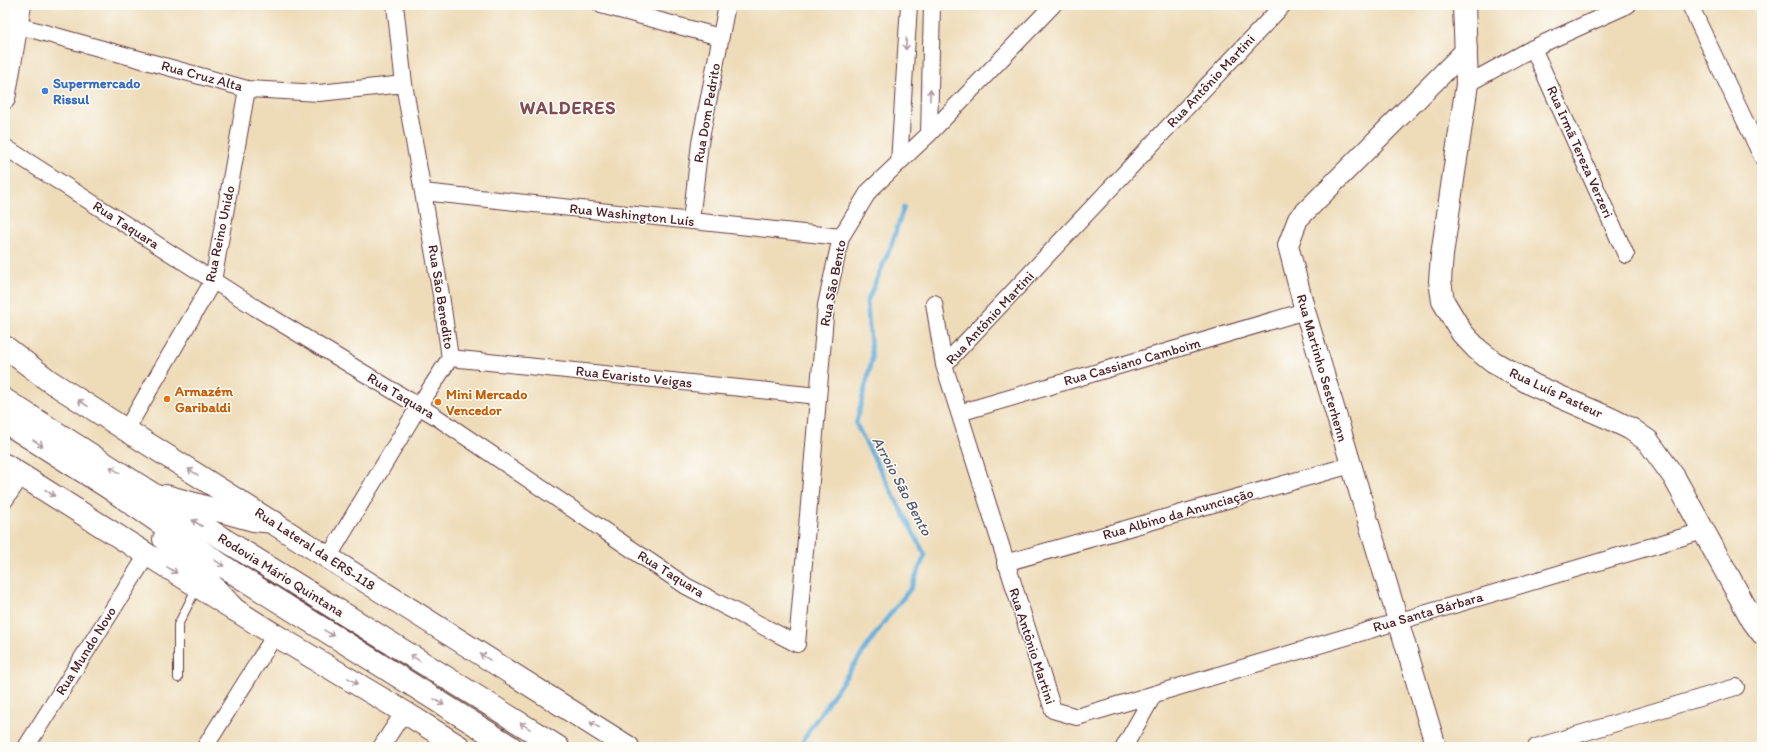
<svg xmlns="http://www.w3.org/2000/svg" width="1767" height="752" viewBox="0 0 1767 752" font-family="Itim,sans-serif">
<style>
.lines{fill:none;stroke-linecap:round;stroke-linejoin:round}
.stream{stroke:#64aedc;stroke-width:4.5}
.service-casing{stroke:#633b40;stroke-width:10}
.minor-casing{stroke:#633b40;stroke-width:18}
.tertiary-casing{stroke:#633b40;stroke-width:22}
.secondary-casing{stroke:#633b40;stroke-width:24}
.primary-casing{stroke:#633b40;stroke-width:24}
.trunk-casing{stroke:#633b40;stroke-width:24}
.service{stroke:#fff;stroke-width:8}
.minor{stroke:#fff;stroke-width:16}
.tertiary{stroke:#fff;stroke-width:20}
.secondary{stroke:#fff;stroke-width:22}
.primary{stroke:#fff;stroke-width:22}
.trunk{stroke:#fff;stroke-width:22}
.oneway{stroke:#ae9aa0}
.shop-dot{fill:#3f7fe0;stroke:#fdfcf7;stroke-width:1.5}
.food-dot{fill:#e8710a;stroke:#fdfcf7;stroke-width:1.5}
.labels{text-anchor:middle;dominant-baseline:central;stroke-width:3;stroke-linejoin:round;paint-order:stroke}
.street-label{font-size:14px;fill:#4a1f2b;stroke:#fdfcf7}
.shop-label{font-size:14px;font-weight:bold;fill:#366cbe;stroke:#fdfcf7;text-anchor:start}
.food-label{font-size:14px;font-weight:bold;fill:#c56008;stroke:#fdfcf7;text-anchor:start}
.water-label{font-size:15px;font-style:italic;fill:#545872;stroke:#fdfcf7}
.district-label{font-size:18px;font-weight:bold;letter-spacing:1px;fill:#824c53;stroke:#fdfcf7}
</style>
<rect width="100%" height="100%" fill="#fdfcf7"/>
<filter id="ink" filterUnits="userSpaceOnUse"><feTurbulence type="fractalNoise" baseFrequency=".025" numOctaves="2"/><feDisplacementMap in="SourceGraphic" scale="8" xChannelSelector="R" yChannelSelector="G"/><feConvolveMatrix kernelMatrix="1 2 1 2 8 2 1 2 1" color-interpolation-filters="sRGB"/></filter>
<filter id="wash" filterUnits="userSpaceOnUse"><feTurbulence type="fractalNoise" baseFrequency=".012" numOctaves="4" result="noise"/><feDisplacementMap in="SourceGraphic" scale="16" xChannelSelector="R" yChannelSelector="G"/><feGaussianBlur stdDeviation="0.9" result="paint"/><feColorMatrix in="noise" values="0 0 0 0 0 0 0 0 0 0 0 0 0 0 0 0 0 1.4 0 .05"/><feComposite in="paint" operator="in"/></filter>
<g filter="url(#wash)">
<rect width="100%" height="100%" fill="#eedcb9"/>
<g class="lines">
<!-- stream -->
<path class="stream" d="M800 747 811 727 884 622 911 588 925 555 856 424 872 359 867 302 891 246 904 207"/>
</g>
</g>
<g filter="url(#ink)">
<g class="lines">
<!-- service casing -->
<g class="service-casing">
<path id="service" d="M178 678V625L197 587"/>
</g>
<!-- minor casing -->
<g class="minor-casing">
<path id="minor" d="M601 5 720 37
M1690 5 1762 157
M5 22 247 89 319 93 404 84
M1533 48 1626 255
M1467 84 1533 48 1628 5
M929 134 932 5
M5 147 256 308 435 416 686 586 797 644 826 305 841 237 869 191 929 134 1053 5
M899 163 909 5
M423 192 841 237
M691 221 700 143 727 5
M934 303 944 365 1053 710 1077 717 1703 531
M450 358 818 396
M944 365 1283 5
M959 413 1305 311
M126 430 213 281 247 89
M5 500 22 475
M328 558 419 406 450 358 441 295 404 84 395 5
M1005 563 1351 465
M26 747 147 555
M205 747 275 635
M381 747 404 712
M1124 747 1154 694
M1536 747 1736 687"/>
</g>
<!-- tertiary casing -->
<g class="tertiary-casing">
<path id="tertiary" d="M5 99 21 5
M1436 747 1305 311 1288 245 1298 219 1467 49"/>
</g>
<!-- secondary casing -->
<g class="secondary-casing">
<path id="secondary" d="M1464 5 1467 84 1442 255 1440 281 1443 301 1462 333 1477 349 1493 362 1533 385 1611 419 1631 429 1648 441 1674 477 1753 621 1762 633"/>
</g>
<!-- primary casing -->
<g class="primary-casing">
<path id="primary" d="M5 347 48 380 126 430 628 747
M5 465 275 635 404 712 460 747"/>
</g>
<!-- trunk casing -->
<g class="trunk-casing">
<path id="trunk" d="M5 400 225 540 558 747
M5 422 106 486 232 572 511 747
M166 496 253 520 274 522
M164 539 197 569 235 610"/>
</g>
<!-- service -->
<use href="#service" class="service"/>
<!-- minor -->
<use href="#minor" class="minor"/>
<!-- tertiary -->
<use href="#tertiary" class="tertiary"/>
<!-- secondary -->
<use href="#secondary" class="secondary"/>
<!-- primary -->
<use href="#primary" class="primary"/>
<!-- trunk -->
<use href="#trunk" class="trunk"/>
</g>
<!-- one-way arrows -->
<defs><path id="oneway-shaft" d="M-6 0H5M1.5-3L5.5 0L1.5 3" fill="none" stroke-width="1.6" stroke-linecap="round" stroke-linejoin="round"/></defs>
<g class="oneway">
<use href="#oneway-shaft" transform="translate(906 44) rotate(93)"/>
<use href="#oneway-shaft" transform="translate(930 95) rotate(-89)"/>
<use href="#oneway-shaft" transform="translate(83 403) rotate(-147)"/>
<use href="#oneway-shaft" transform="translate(38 443) rotate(32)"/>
<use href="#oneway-shaft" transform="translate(115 470) rotate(-148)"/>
<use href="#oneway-shaft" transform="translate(193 472) rotate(-148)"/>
<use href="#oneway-shaft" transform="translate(50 493) rotate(33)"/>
<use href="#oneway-shaft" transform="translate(197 523) rotate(-147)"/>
<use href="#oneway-shaft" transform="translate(219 563) rotate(34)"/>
<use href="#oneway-shaft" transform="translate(172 570) rotate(32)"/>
<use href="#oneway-shaft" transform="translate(329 633) rotate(32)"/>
<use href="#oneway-shaft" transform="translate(485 657) rotate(-148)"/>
<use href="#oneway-shaft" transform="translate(415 658) rotate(-148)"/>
<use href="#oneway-shaft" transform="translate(353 681) rotate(31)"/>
<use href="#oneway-shaft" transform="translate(439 702) rotate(32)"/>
<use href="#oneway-shaft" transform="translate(595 725) rotate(-147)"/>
<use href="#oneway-shaft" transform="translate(525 726) rotate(-148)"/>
</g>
</g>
<!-- markers -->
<circle class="shop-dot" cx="45" cy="91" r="4"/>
<g class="food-dot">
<circle cx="167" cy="399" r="4"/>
<circle cx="438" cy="402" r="4"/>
</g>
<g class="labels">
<!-- street labels -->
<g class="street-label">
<text transform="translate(202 76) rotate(15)">Rua Cruz Alta</text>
<text transform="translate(1211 81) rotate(-47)">Rua Antônio Martini</text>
<text transform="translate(707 113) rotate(-80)">Rua Dom Pedrito</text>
<text transform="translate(1580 152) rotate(66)">Rua Irmã Tereza Verzeri</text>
<text transform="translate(632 215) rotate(6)">Rua Washington Luís</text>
<text transform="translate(126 225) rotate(33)">Rua Taquara</text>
<text transform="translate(220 234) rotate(-78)">Rua Reino Unido</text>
<text transform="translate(833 283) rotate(-79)">Rua São Bento</text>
<text transform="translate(441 297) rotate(81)">Rua São Benedito</text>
<text transform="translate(990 318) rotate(-47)">Rua Antônio Martini</text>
<text transform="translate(1132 362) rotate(-16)">Rua Cassiano Camboim</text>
<text transform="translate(1322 368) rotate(74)">Rua Martinho Sesterhenn</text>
<text transform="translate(634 377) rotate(6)">Rua Evaristo Veigas</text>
<text transform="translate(1556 393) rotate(25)">Rua Luís Pasteur</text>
<text transform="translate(401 396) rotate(31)">Rua Taquara</text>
<text transform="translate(1178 514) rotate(-16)">Rua Albino da Anunciação</text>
<text transform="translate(315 549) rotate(33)">Rua Lateral da ERS-118</text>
<text transform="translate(671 574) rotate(32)">Rua Taquara</text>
<text transform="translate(281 575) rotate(32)">Rodovia Mário Quintana</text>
<text transform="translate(1428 612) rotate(-16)">Rua Santa Bárbara</text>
<text transform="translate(1032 646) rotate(72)">Rua Antônio Martini</text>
<text transform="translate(86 651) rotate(-58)">Rua Mundo Novo</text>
</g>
<!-- shop labels -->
<g class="shop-label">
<text x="53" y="83">Supermercado<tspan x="53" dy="16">Rissul</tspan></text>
</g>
<!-- food labels -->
<g class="food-label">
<text x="175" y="391">Armazém<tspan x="175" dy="16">Garibaldi</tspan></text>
<text x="446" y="394">Mini Mercado<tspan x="446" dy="16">Vencedor</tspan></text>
</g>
<!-- water labels -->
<g class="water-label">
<text transform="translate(902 486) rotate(62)">Arroio São Bento</text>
</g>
<!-- district labels -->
<g class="district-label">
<text x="568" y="108">WALDERES</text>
</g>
</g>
<!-- margin -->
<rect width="1767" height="752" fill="none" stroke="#fdfcf7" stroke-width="20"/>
</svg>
